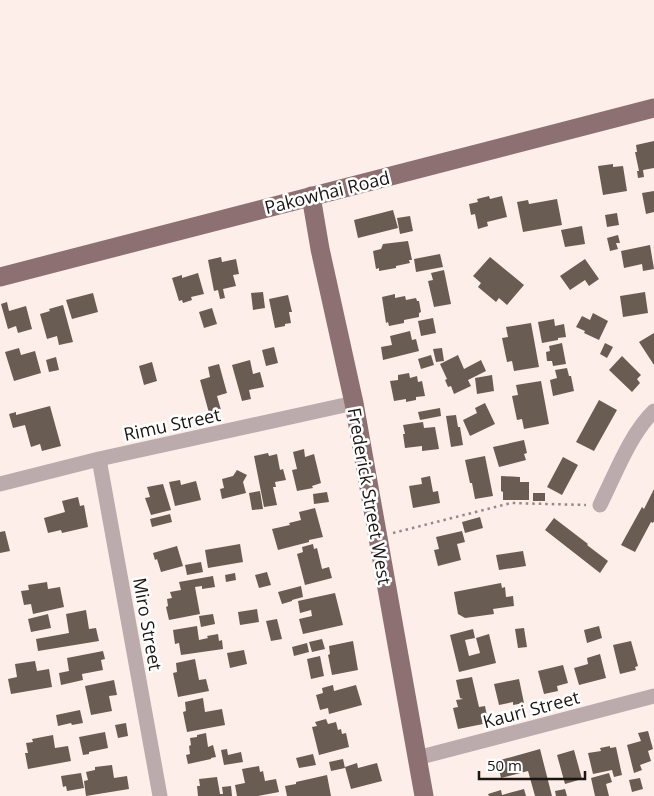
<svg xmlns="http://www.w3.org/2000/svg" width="654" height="796" viewBox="0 0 654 796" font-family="'Open Sans',sans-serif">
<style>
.building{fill:#695c52}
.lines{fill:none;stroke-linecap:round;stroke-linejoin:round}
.path{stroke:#938885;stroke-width:2.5;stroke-dasharray:2.5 4;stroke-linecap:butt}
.minor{stroke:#bcabac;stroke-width:15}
.major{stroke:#8d7072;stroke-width:19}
.labels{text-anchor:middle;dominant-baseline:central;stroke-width:5;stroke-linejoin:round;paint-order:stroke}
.street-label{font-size:18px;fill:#1b1513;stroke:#fff}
</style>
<rect width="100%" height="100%" fill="#feeeea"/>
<!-- building -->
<path class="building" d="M654 141V168L643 170 644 177 638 178 637 171H639L635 152H637L636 145Z
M613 164V167L623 166 627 191 603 195 598 166Z
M654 191V212L646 214 642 193Z
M489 196 490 199 502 196 507 217 487 222 488 226 478 229 475 214 471 215 469 204 478 202 477 199Z
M557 199 562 225 523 232 517 202 528 200 529 204Z
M393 210 398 228 358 238 354 220Z
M617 213 619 225 607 227 605 215Z
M410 216 413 231 400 234 397 218Z
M582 226 585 244 565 247 561 230Z
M618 235 620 243H616L618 249 610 251 607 238Z
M408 241 412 260H409L410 263 396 266V268L379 271V268L376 269 373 251 381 249 383 244Z
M650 245 654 269 643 271 642 264 624 268 621 251Z
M440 254 443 267 416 272 414 259Z
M221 257 222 262 236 259 239 274 233 275 236 286 223 289 225 298 220 299 218 290 214 291 208 260Z
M490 257 524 285 507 305 499 298 496 302 478 287 481 283 473 276Z
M585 259 599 279 589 286 585 280 570 290 560 276Z
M444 270 451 304 434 307 428 281 433 280 431 273Z
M198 273 204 294 191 297 192 300 183 303 182 300 179 301 172 278 182 275V278Z
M263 292 265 308 253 310 251 293Z
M645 292 648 313 623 317 620 296Z
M93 293 98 312 72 319 66 300Z
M395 294V298L405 296 406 300 416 298 417 301H419L421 312 419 313V317L404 320V323L389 326 388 322 386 323 382 297Z
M288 295 292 312H289L291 323 285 324V326L275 328 269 299Z
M7 302 9 311 26 306 32 329 18 333 16 326 8 329 1 304Z
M63 305 73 342 59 345 57 336 47 339 40 314 50 311 49 309Z
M212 308 217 324 204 328 199 312Z
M593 313 608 321 599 340 584 333 585 331 576 327 582 316 590 320Z
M433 318 436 333 421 336 418 321Z
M554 319 555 326 564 324 566 337 558 338V340L542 343 538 322Z
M531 323 539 367 514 371 512 361 507 362 502 338 508 337 506 327Z
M410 331 412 340 416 339 419 351 383 360 381 347 392 345 390 336Z
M654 333V365L639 342Z
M562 343 566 364 553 366 552 361H547L546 352 550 351 549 346Z
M605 343 613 347 607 358 600 354Z
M274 347 278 363 266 366 262 350Z
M19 348 21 355 35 351 41 373 14 381 5 352Z
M442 348 444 361 436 362 433 349Z
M431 355 434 365 421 369 418 359Z
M458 355 464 369 481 360 486 371 468 380 471 386 454 394 451 386 448 387 445 380 447 379 440 364Z
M622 356 641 375 637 379 640 383 632 392 609 370Z
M56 357 59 370 49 372 46 360Z
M250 360 253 374 260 372 264 387 249 390 251 399 242 401 232 365Z
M152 362 157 381 144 385 139 366Z
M219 364 227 393 217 396 221 410 209 413 200 380 210 377 208 367Z
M567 368 569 376H571L574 391 553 396 550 380 557 378 555 370Z
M409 373 410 378 417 376 418 382 422 381 425 396 416 397V400L406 402V399L394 401 390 381 398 380V375Z
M492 375 494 391 477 394 475 378Z
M541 381 549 424 524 429 522 419 517 420 512 396 518 395 516 385Z
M599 400 617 410 594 451 576 442Z
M485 403 495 424 470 436 463 420 477 413 475 408Z
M50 406 61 446 42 451 40 444 31 447 25 425 13 428 9 414 16 412V415Z
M440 408 441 416 420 420 418 412Z
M456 415 458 427H460L463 445 451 447 446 416Z
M423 422 424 428 435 427 439 449 422 451V446L405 448 403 434H405L403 425Z
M524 440 527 453 524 454 526 460 499 467 493 447Z
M304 449 305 457 314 454 321 483 312 486 313 488 297 491 292 470 297 469 293 452Z
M268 453 269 456 277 454 280 470 283 469 286 480 275 482 276 487H273L277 505 264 507 254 456Z
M485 456 493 496 475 499 472 483H470L465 460Z
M563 457 578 465 562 495 547 487Z
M237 470 247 475 243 482 246 493 222 499 220 489 224 488 222 479 233 476Z
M430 476 433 492 438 491 440 503 413 508 409 486 422 484 421 478Z
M501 476 520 477V482H529V500H503V492L501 491Z
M180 480 181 485 196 481 201 500 175 506 169 482Z
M163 484 171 510 151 515 145 498 150 497 147 487Z
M654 489V521L653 523 651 522 635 552 621 545 642 507 644 509Z
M260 491 263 509 252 510 249 493Z
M327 492 329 502 314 504 313 494Z
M533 493H545V501H533Z
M78 497 80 506 84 505 88 527 62 533 61 530 48 533 44 518 65 512 62 501Z
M315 508 323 537 309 540V542L278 550 272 529 290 525 289 523 301 520 299 512Z
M170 514 172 522 152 527 150 519Z
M480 517 483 528 465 533 462 522Z
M554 518 588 544 587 545 608 561 600 573 545 530Z
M5 531 10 551 0 553V532Z
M462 531 465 542 457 544 461 560 438 566 434 550 439 549 436 537Z
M240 544 243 562 208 568 205 550Z
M313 544 314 549 317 548 322 569 329 567 332 578 305 585 297 554 303 552 302 547Z
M177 546 183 566 161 572 157 559 155 560 153 553Z
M523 551 526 566 499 570 496 555Z
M201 562 203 572 187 575 185 565Z
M267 572 271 585 259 588 255 575Z
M235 573 236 580 226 582 225 575Z
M213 576 215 587 202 589V586L195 587 200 614 169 620 166 607 168 606 167 599 172 598 170 592 181 590 179 582Z
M47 582 48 589 60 587 64 607 33 614 31 604 24 605 21 591 29 590 28 585Z
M501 583 502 588 505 587 506 597 513 596 514 606 493 609 494 614 465 618 458 614 454 592Z
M301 586 303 597 292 600V601L282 604 278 592Z
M335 593 343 625 303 634 299 619 312 616 311 610 300 613 298 601Z
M257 609 259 622 240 625 238 612Z
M86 610 89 629 96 628 99 641 38 651 36 639 69 633 66 614Z
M48 614 51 628 31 632 28 619Z
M213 614 215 624 201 627 199 616Z
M277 619 282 639 271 641 266 621Z
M197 626 199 640 208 638 207 636 218 634 219 641 222 640 223 649 181 655 179 643 175 644 173 630Z
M599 626 602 638 587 643 584 630Z
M524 628 527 647 518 648 515 629Z
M473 629 475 638 465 640 469 656 480 653 476 638 489 634 496 663 459 672 450 635Z
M322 639 325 649 312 652 309 642Z
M353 641 358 670 332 675 328 655 330 654 329 646Z
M631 641 638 666 635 667 636 670 620 674 613 645Z
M307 643 309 652 294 656 292 647Z
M244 650 247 664 230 668 227 653Z
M103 651 105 659 101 660 103 670 82 674 83 680 61 685 59 673 69 671 67 658Z
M600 654 606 678 579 685 574 668 588 664 587 658Z
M320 656 324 676 311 679 307 659Z
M195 659 199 680 206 679 209 691 178 697 173 673 177 672 176 663Z
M35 661 37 671 49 669 52 687 11 694 8 679 17 677 15 664Z
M563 665 568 683 557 686 558 691 544 694 538 671Z
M472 677 479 707 485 706 488 721 482 722 483 724 458 729 453 708 458 707 456 700 463 699 460 698 456 680Z
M519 679 524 703 513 705V702L499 705 494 684Z
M114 680 117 695 109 696 112 711 91 715 85 686Z
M333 685 334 691 356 685 362 705 329 714 328 708 320 710 316 695 323 693 322 688Z
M203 698 205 712 222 709 225 725 187 732 183 712 186 711 185 702Z
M80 710 83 723 72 725 71 723 58 726 56 715Z
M326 719 328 724 336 722 338 730 341 729 342 734 346 733 349 747 319 755 312 727 317 726 315 722Z
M126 723 128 736 118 738 115 725Z
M648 731 653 749 648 751 651 761 640 765 642 770 634 773 627 745 641 741 638 733Z
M105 732 108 748 89 752V754L83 755 79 737Z
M206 733 208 747 213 745 216 757 211 758V759L188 764 186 755 190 754 189 746 191 745 190 738 197 737V735Z
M53 735 55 748 68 746 71 761 28 769 25 753H28L26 743 33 742 32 739Z
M610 746V748L616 747 622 775 614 777 612 770 593 774 588 753 601 751 600 748Z
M227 749 228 755 241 752 243 762 224 765 221 750Z
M540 749 552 796H535L528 771 501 778 497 761Z
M574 750 582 779 565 784 557 755Z
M313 754 316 765 299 768 296 758Z
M343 759 345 768 331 771 329 762Z
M357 763 358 768 377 763 382 781 351 789 345 767Z
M112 765 114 778 127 776 129 789 86 796 84 781 88 780 86 772 95 770V767Z
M259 766 260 772 263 771 265 781 276 779 279 792 258 796H237L235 785 245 783 242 769Z
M81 773 84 788 67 791 66 786 63 787 61 776Z
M609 773 612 782 606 784 609 796H595L591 778Z
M327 775 331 796H287L285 786 296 784V782Z
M217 777 220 794H223L222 787 231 786 232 796H198L197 786H200L199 779Z
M640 778 643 789 632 792 629 780Z
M524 789 526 796H489L488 794 501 790 502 795Z
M565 789 567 796H556L555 791Z"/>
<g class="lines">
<!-- path -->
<path class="path" d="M393 533 511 503 586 505"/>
<!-- minor -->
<path class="minor" d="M99 459 160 796
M0 484 99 459 354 403
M600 505C615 475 630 434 654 411
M417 758 654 696"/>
<!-- major -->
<path class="major" d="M311 196 320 249 354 403 424 796
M0 277 654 108"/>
</g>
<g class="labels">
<!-- street labels -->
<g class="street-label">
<text transform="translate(327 192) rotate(-14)">Pakowhai Road</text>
<text transform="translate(172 424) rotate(-12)">Rimu Street</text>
<text transform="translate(370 496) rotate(80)">Frederick Street West</text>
<text transform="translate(148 624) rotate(80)">Miro Street</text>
<text transform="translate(531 709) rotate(-15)">Kauri Street</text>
</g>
</g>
<!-- scale -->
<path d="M479 771v8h106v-8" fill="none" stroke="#1b1513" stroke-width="2.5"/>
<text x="487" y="771" font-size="15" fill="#1b1513" stroke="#ffffff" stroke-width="4" paint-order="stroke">50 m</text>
</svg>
